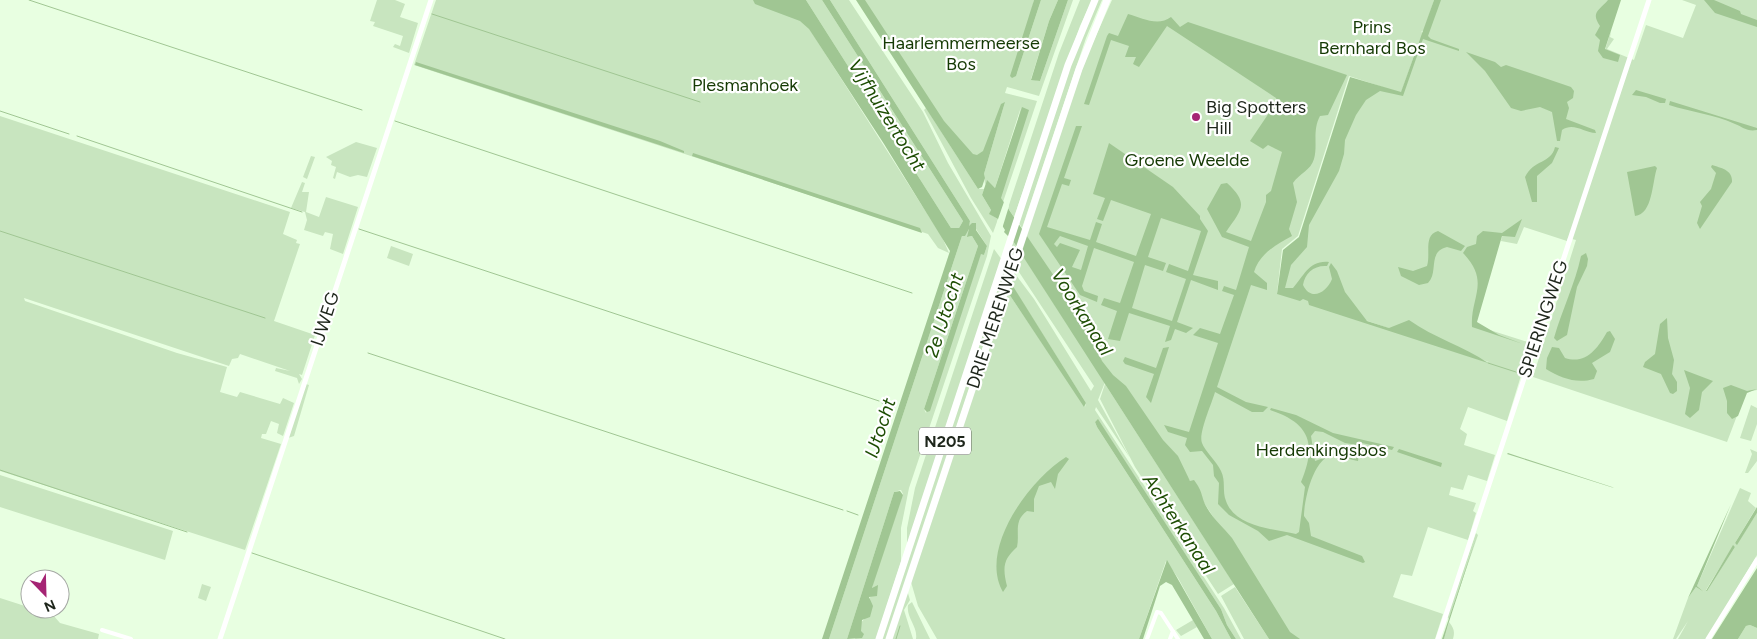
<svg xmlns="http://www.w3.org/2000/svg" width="1757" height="639" viewBox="0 0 1757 639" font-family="Figtree,sans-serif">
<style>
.green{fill:#c8e5bf;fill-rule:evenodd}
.water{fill:#a0c693;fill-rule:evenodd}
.pier{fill:#e8ffe1}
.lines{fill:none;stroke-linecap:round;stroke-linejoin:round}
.stream{stroke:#a0c693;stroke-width:1}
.street{stroke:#fff;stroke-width:4}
.secondary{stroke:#fff;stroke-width:5}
.highway{stroke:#fff;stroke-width:7}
.poi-dot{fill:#a52474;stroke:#fff;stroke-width:2}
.labels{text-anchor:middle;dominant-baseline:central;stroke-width:4.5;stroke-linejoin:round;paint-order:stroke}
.shield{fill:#fff;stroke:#62675f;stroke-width:1}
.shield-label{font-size:16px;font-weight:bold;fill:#1e261b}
.park-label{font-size:18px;fill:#153a04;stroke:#fff}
.poi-label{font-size:18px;fill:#1e261b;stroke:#fff;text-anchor:start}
.street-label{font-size:18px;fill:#1e261b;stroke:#fff}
.water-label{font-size:19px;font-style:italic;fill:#1e4e04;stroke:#fff}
</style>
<rect width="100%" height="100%" fill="#e8ffe1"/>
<!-- green -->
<path class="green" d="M377 0H395L405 4 400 17 418 23 409 53 393 47 395 44 400 46 403 36 373 26 375 22 370 21Z
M436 0H791L942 237 949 253 938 248 928 234 414 65Z
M806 0H822L963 221 959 228H951Z
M830 0H849L923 112 948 163 991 236 987 256 909 488 901 528V562L876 639H855L859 625 866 617 874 579 903 494 901 490 894 492 847 639H829L962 236 970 229 968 237 972 236 978 246 924 409 926 413 981 253 984 255 987 246 976 229 968 227 970 221Z
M863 0H1034L1016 76 1041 0H1058L1049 21 1031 79 1040 81 1068 0H1073L1039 96 1007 87 1005 93 1037 101 1003 202 1000 197 1021 107 995 188 987 181 985 185 984 174 1005 102 981 163 952 139Z
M1080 0H1092L1080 26 1014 217 1008 208 1059 53Z
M1097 0H1102L1086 38 1022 228 1019 223 1076 49Z
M1112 0H1434L1424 30 1421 32 1424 33 1437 0H1617L1602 49 1605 50 1611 31 1610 37 1614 39 1607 49 1634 60 1646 25 1683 38 1696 5 1682 0H1757V390L1746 392 1727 442 1533 377 1576 240 1568 238 1567 241 1524 227 1517 244 1501 241 1502 236 1515 237 1499 236 1474 325 1531 343 1507 421 1468 407 1460 429 1467 434 1464 445 1495 455 1487 481 1468 475 1463 490 1451 487 1449 495 1476 503 1473 511 1476 513 1468 540 1428 527 1412 576 1401 574 1393 597 1443 614 1435 639H1292L1190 481 1109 372 1098 400 1130 458 1096 407 1095 410 1224 608 1241 639H1236L1227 625 1221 609 1098 420 1095 422 1097 427 1216 611 1231 639H1212L1178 578 1166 561 1139 639H937L918 606 911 582 1013 271 1034 299 1091 391 1094 386 1015 266 1020 251 1070 329 1025 233 1086 58ZM1421 36 1402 95 1356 81 1282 284 1291 295 1277 293 1282 249 1298 236 1349 76 1401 93ZM1011 284 1086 403 1085 407 1009 294ZM1309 301 1488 362H1489L1309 303Z
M926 108 978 189H984L982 195 991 210 990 214 998 219 993 233 971 198 924 110Z
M0 116 290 212 283 234 297 240 296 243 300 244 274 321 315 335 302 375 299 374 302 379 299 384 297 378 275 371 276 368 290 371 240 354 238 358 232 359 229 366 24 298 25 301 177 353 227 367 220 392 237 397 240 392 280 404 283 398 294 403 283 436 277 433 279 424 271 421 266 434H262L261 438 281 444 245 550 0 471Z
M356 142 377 148 367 177 358 175 350 177 337 172 335 179 333 178 336 167 331 165 332 161 326 157Z
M311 156 315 157 307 179 303 177Z
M302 182 305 183 302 192H309L306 212 319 217 326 197 358 207 343 254 330 249 333 234 325 232 323 236 304 230 307 220 305 212 291 208Z
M1013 241 1016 246 887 639H882Z
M391 246 413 254 409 266 387 258Z
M994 249 1002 260 907 545V528L915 488Z
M306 384 309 385 294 436 288 438Z
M1105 384 1234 584 1218 594 1135 467 1100 399Z
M1751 405 1757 408V424L1751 441 1740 438Z
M1750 449 1757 452V461L1748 473H1745L1752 454Z
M0 475 173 531 165 560 0 507Z
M1740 488 1751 493 1748 501 1756 508 1735 543 1737 544 1757 513V555L1707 639H1678L1688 621 1676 639H1673L1688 598 1696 587 1704 592 1697 586ZM1733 546 1735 547 1706 591V590Z
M1476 533 1478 535 1449 619 1447 617Z
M202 584 211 587 206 601 198 598Z
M1235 587 1269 639H1244L1221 596Z
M907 590 910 600 904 610 913 639H891Z
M0 598 53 615 60 623 99 634 98 639H0Z
M912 602 930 639H916C918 626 906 618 908 605Z
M1193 620 1197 627 1181 636 1176 630Z
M1449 622C1454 628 1455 632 1453 639H1444Z
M1750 625 1757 628V639H1738L1746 626Z"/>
<!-- water -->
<path class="water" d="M753 0H806L951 228H959L963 221 822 0H830L970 221 969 226 972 223H976V230L987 246 984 255 981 254 930 411 927 412 924 409 978 246 972 236 967 237 969 229 965 236H962L829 639H822L950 251 884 144 809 29 800 21 755 4Z
M856 0H865L944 121 973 154 977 155 983 151 1001 104 1005 102 984 174 985 178 982 187 978 189Z
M1034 0H1041L1016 76 1012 78 1010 76Z
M1058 0H1068L1040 81 1031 80 1049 21Z
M1434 0H1441L1428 36 1431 39 1459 49V51L1423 39 1403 96 1380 91 1366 100 1356 115 1345 140 1344 154 1339 171 1309 225 1307 247 1291 265 1285 288H1293C1304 276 1309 260 1329 262L1327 266C1314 265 1305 273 1303 285 1311 302 1327 292 1332 279L1329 267 1331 263 1337 271 1345 292 1367 321 1389 328 1409 320C1434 338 1464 346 1488 363L1309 305 1308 301 1303 299 1300 301 1277 294 1283 250 1299 237 1350 77 1401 92Z
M1608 0H1621L1605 49 1620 55 1618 62 1603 58 1598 51 1600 40 1595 35 1600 26C1590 12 1600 10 1608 0Z
M1704 0H1714L1740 11 1741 14 1757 20V27L1715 13Z
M1128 14C1142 18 1158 27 1171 17L1180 27 1188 22 1347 75 1328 115 1320 116C1312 131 1318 145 1314 159 1311 170 1299 174 1293 183L1297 202 1289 229 1292 236C1277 244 1259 254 1254 272L1267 283V290L1251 285 1217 387 1246 402 1268 407 1263 412H1252L1215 392C1212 403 1198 434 1202 443 1204 450 1217 462 1221 471 1226 481 1222 491 1226 501 1235 527 1273 529 1296 534L1299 532 1305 487 1301 482C1317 444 1310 423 1270 410L1271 408 1296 415 1333 433 1394 447 1392 450 1362 443 1360 445 1358 461C1350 460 1342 456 1335 455 1314 454 1304 500 1304 516L1309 523 1311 536 1362 556 1365 562 1363 563 1287 535 1269 541 1258 531 1229 515 1218 504 1219 483 1214 476 1213 465 1202 451 1190 452 1185 445 1187 438 1168 432 1164 425 1189 432 1218 343 1193 335 1200 328 1220 334 1234 295 1222 291 1224 286 1236 290 1249 247 1222 237 1207 209 1221 184 1227 183C1250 204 1241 210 1226 232L1251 241 1266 202V195L1271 191 1282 152 1268 145 1263 149 1250 141 1277 101 1276 98 1167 26 1139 67 1133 64 1136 57H1125L1129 46 1111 40 1089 105 1084 104 1107 36 1109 33 1118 36ZM1315 431 1323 432 1345 443 1357 445 1356 459 1335 454 1315 461 1311 436Z
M1466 52 1495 62 1501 67 1506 65 1571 87 1574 91 1573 98 1567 102 1569 108 1566 119 1595 130 1596 133C1584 133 1574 122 1562 130L1560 141H1557L1552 112 1540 107 1521 111 1511 108 1485 71Z
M416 62 660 141 684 151V153L415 65Z
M1636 90 1666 99 1665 103H1660L1646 97 1632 95Z
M1670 101 1757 128V130C1747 132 1743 127 1735 124 1713 114 1691 112 1669 105Z
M1022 107 1029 110 1001 198 1084 320 1102 361 1113 375 1126 386 1163 440 1178 456 1190 481 1194 480C1203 492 1201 496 1206 506 1213 519 1223 527 1232 538L1290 632 1300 639H1269L1013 241 1004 232 1005 230 998 219 989 214 991 210 982 195 987 180 995 188Z
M1076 126H1082L1064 178 1071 180 1069 186 1062 184 1047 227 1090 240 1096 222 1102 224 1096 242 1136 256 1151 214 1111 200 1103 221 1097 219 1105 198 1093 194 1109 143 1173 187 1200 216V219L1208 231 1193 275 1218 281V290L1191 280 1177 322 1193 328 1186 333 1175 329 1171 340 1165 342 1170 326 1129 313 1120 341 1108 339 1117 311 1101 305 1104 298 1120 303 1134 262 1094 248 1082 286 1084 291 1098 296 1097 302 1080 295 1039 234ZM1161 218 1201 231 1188 271 1169 264 1166 272 1186 279 1172 321 1132 308 1145 265 1163 271 1166 263 1148 257ZM1060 236 1088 246 1081 270 1072 267 1080 250 1060 243 1057 247 1054 244Z
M1555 147 1559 148 1552 163 1537 176V202H1532L1525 177C1534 159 1551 164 1555 147Z
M693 153 920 228 922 233 692 156Z
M1712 165C1721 168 1733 170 1732 182L1700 229 1697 223 1702 206 1700 202 1711 189 1716 173 1711 167Z
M1655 166 1657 168C1652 182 1653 214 1635 216L1627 172Z
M1522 219 1515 237 1502 236 1477 322 1499 335 1523 344 1472 327C1470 297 1491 282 1463 253L1467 247 1476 244 1477 236 1483 231 1502 233Z
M1438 231 1465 246 1461 251 1447 247C1427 252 1439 272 1428 283L1419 285 1401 276 1398 267 1413 271 1427 266C1431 254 1423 235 1438 231Z
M1586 253 1588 259 1587 266 1577 287 1567 335 1557 341 1554 338C1562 310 1575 284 1581 256Z
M1011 283 1086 403 1084 407 1009 294Z
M1667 318 1668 338 1674 360 1672 374 1677 382V391L1673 394 1670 393 1661 374 1643 367 1645 362 1655 354 1660 324Z
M1610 331 1615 339 1610 352 1592 363 1597 371 1594 379C1576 384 1561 378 1546 369L1547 358 1552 347 1559 348 1565 358C1586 365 1598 348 1607 332Z
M1169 347 1151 403 1146 397 1154 374 1125 364 1123 361 1125 357 1156 368 1163 348Z
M1684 370 1713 381 1702 392 1699 410 1690 418 1685 414 1690 388Z
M1731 385 1747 391 1757 389 1747 393 1738 416 1732 419 1727 413V401L1723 388Z
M1098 419 1221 609 1227 625 1236 639H1231L1216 611 1097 427 1095 422Z
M1399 449 1442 463 1441 467 1397 452Z
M1508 453 1612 487 1614 488 1507 454Z
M1066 457 1069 459 1058 474 1055 489 1051 482 1039 486 1034 499V512L1027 511C1013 521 1020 534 1017 547 1004 559 1002 566 1007 586L1003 592C978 549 1030 479 1066 457Z
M900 491 903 495 872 588 878 585 877 596 869 597 873 606 870 617 862 620 861 631 864 634 862 638 847 639 894 492Z
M1731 504 1697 586 1704 592 1696 587 1688 598Z
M1757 507V513L1737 545 1735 543Z
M1477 535 1448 625 1444 639H1442Z
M1733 545 1735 547 1707 591H1706Z
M1167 560 1212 639H1204L1172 585 1166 582 1160 586 1143 639H1139Z
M1757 568V628L1750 625 1746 626 1738 639H1712Z"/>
<!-- pier -->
<path class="pier" d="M1005 199 1009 206 1002 229 997 222Z"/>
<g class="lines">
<!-- stream -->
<path class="stream" d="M29 0 362 110
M432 14 700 102
M0 111 69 134
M395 121 912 293
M77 136 302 212
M359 229 879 401
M0 231 265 318
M368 353 843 510
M1488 363 1519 373
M882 403 894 407
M0 470 187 532
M847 511 858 515
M252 553 505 639
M896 639 900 626"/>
<!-- street -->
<path class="street" d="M102 630 131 639
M1147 639 1157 612 1161 613 1178 639
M1170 639 1173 631"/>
<!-- secondary -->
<path class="secondary" d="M220 639 431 0
M1438 639 1649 0
M1708 639 1757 560"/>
<!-- highway -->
<path class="highway" d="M879 639 1068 65 1095 0
M889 639 1079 69 1107 0"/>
</g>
<!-- markers -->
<circle class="poi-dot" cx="1196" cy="117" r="5"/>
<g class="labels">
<!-- shield labels -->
<rect class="shield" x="919" y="427.5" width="52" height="27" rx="4"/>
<g class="shield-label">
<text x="945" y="441">N205</text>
</g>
<!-- park labels -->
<g class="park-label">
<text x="1372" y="27">Prins<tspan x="1372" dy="21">Bernhard Bos</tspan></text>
<text x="961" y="43">Haarlemmermeerse<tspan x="961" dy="21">Bos</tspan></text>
<text x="745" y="85">Plesmanhoek</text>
<text x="1187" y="160">Groene Weelde</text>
<text x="1321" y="450">Herdenkingsbos</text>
</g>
<!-- poi labels -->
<g class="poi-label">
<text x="1206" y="107">Big Spotters<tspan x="1206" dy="21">Hill</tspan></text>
</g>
<!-- street labels -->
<g class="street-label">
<text transform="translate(995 318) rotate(-72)">DRIE MERENWEG</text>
<text transform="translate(325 319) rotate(-72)">IJWEG</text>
<text transform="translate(1543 319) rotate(-72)">SPIERINGWEG</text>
</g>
<!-- water labels -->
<g class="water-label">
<text transform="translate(887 115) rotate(58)">Vijfhuizertocht</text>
<text transform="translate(1082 312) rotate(58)">Voorkanaal</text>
<text transform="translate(944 315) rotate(-72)">2e IJtocht</text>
<text transform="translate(880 428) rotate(-72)">IJtocht</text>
<text transform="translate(1179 524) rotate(57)">Achterkanaal</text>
</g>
</g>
<!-- north arrow -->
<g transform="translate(45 594) rotate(157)"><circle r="24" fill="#ffffff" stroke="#a5a8a4"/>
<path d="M0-4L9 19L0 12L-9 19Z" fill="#a52474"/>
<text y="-8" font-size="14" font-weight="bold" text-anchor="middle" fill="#1e261b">N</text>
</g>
</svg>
